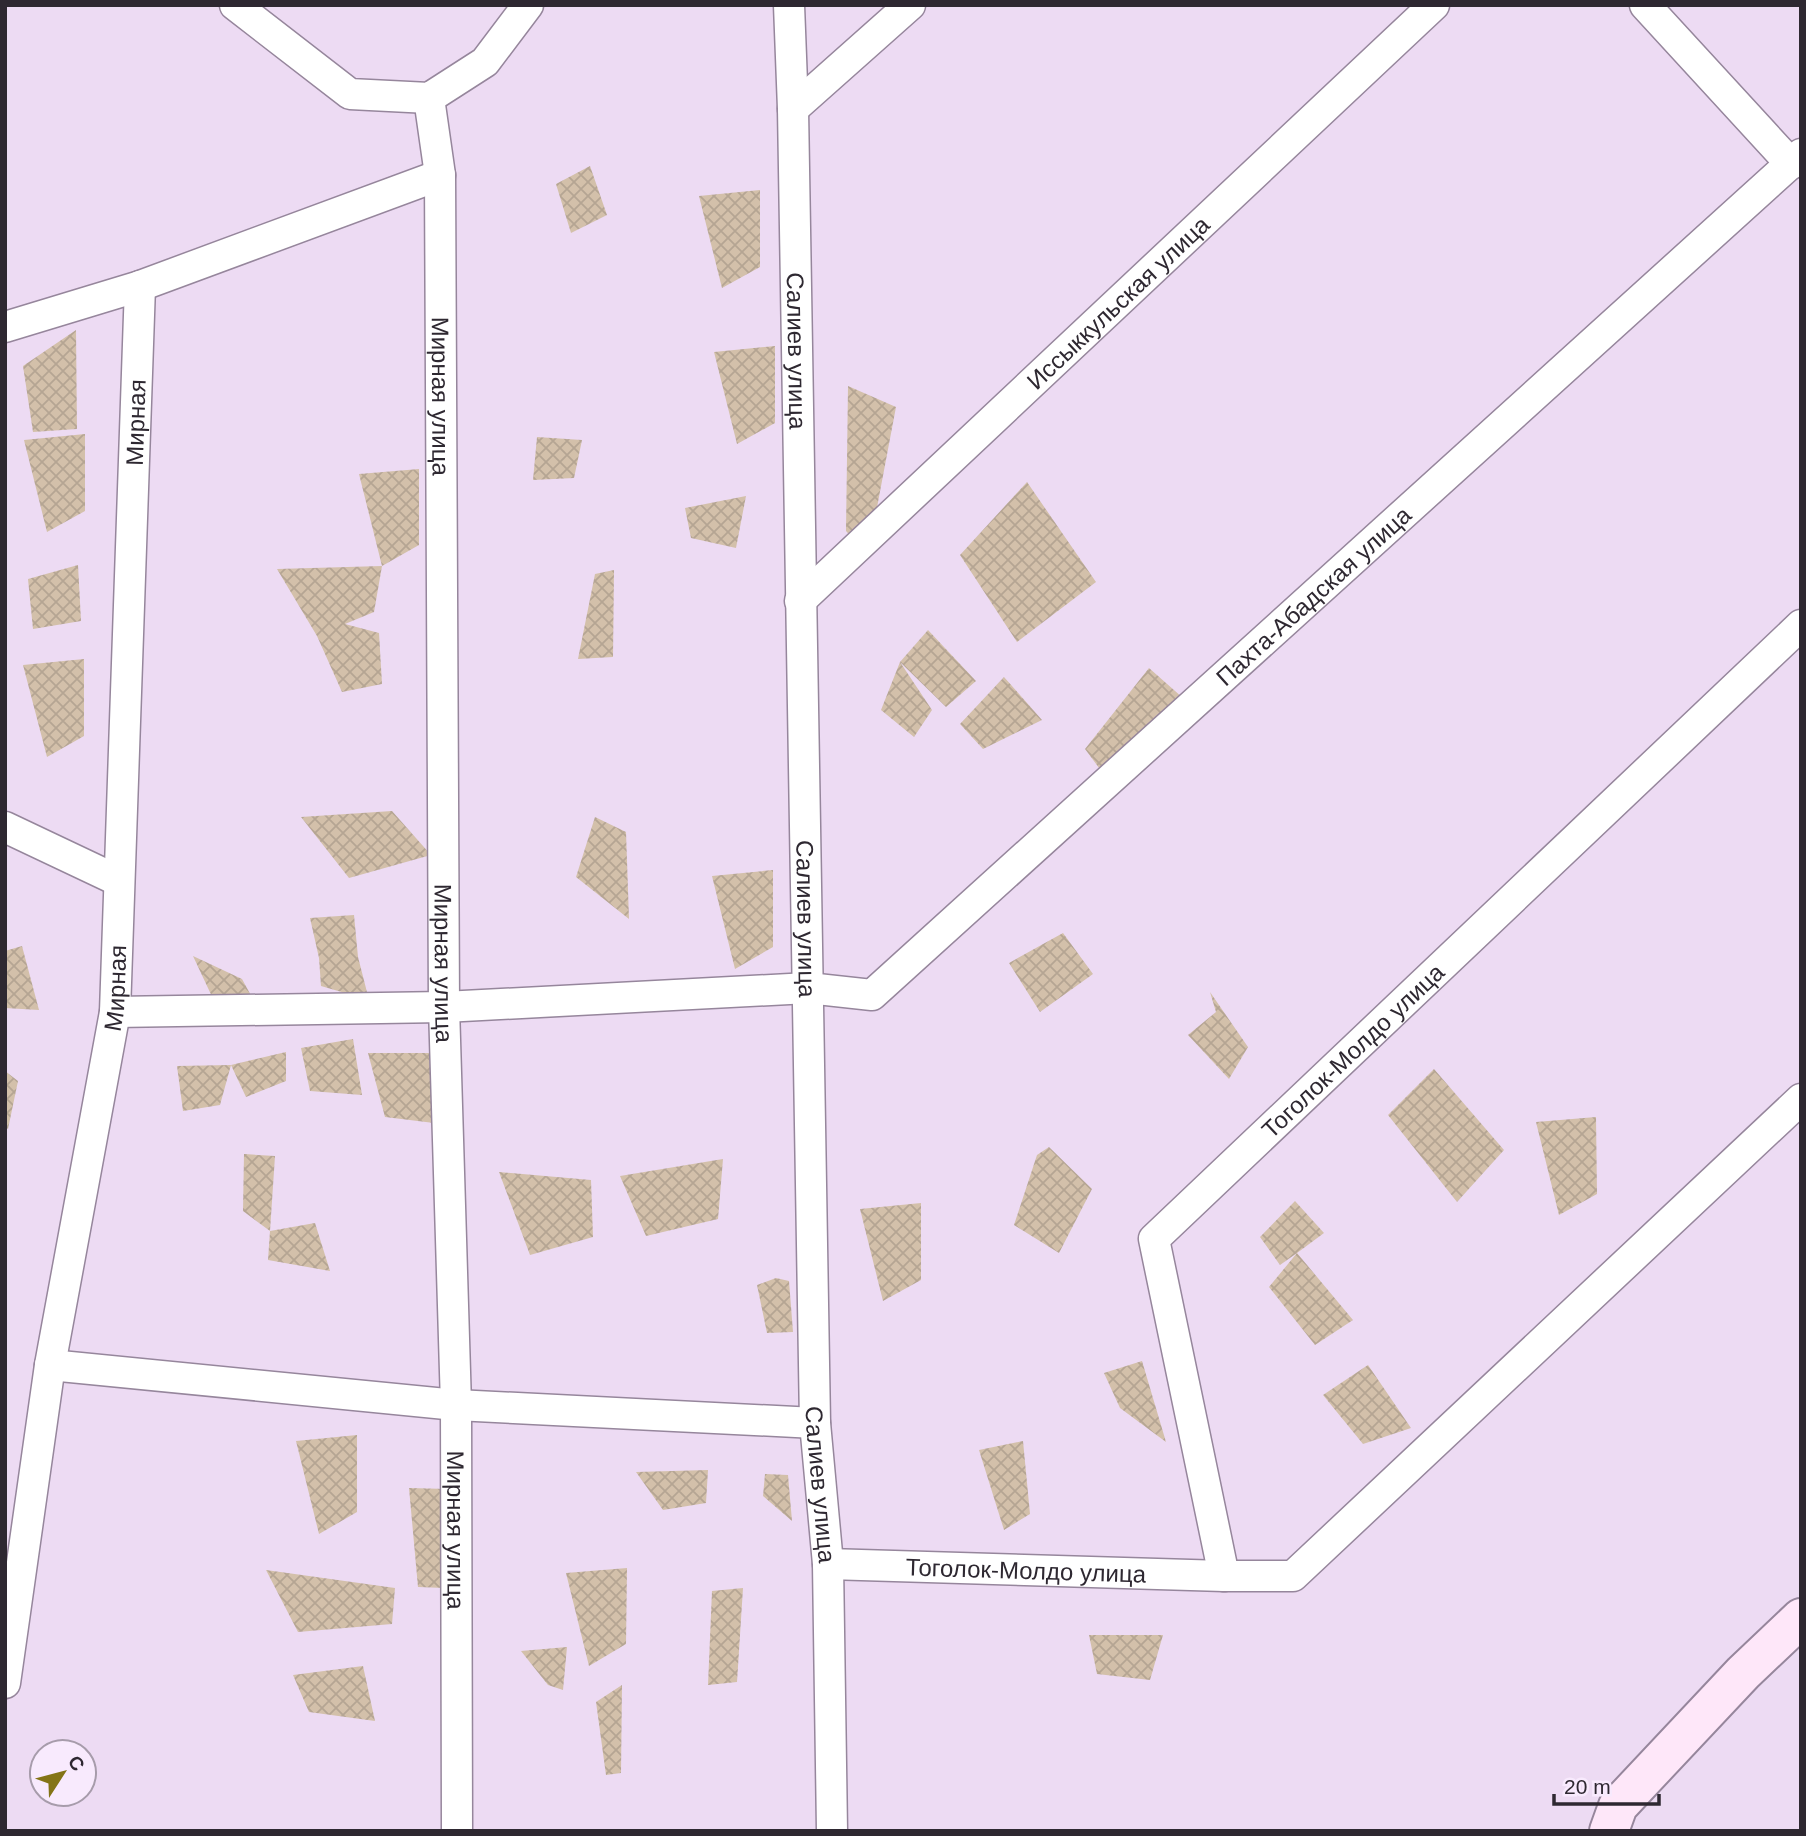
<svg xmlns="http://www.w3.org/2000/svg" width="1806" height="1836" viewBox="0 0 1806 1836" font-family="Arial,sans-serif">
<style>
.building{fill:url(#building-cross-hatch)}
.lines{fill:none;stroke-linecap:round;stroke-linejoin:round}
.street-casing{stroke:#96869c;stroke-width:33}
.secondary-casing{stroke:#96869c;stroke-width:42}
.street{stroke:#fff;stroke-width:30}
.secondary{stroke:#fee7f9;stroke-width:38}
.labels{text-anchor:middle;dominant-baseline:central;stroke-width:5;stroke-linejoin:round;paint-order:stroke}
.street-label{font-size:24px;fill:#2e2831;stroke:#f8eafd}
</style>
<defs>
<pattern id="building-cross-hatch" width="8" height="8" patternUnits="userSpaceOnUse" patternTransform="scale(1.75)"><rect width="8" height="8" fill="#d3c0aa"/><path d="M0 0l8 8M0 8l8-8" fill="none" stroke="#b5a593"/></pattern>
</defs>
<rect width="100%" height="100%" fill="#eddbf3"/>
<!-- building -->
<path class="building" d="M590 166 607 215 571 233 556 184Z
M760 190V267L722 288 699 196Z
M76 330 77 429 33 432 23 366Z
M775 346V423L737 444 714 352Z
M848 386 896 407 868 555 846 531Z
M85 434V511L47 532 24 440Z
M537 437 582 440 574 478 533 480Z
M419 469V545L382 566 359 474Z
M1027 482 1096 582 1017 642 960 555Z
M746 496 736 548 691 538 685 508Z
M78 565 81 621 33 629 28 579Z
M382 566 374 612 345 624 379 633 382 684 342 692 317 636 277 569Z
M614 570 613 657 578 659 595 574Z
M928 630 976 681 946 707 900 662Z
M84 659V736L47 757 23 665Z
M900 662 932 710 914 737 881 710Z
M1149 668 1183 698 1111 784 1085 749Z
M1004 677 1042 720 983 749 960 724Z
M392 811 431 855 349 878 301 817Z
M595 817 626 832 629 919 576 877Z
M773 870V947L735 969 712 876Z
M354 915 358 957 369 1000 321 986 319 958 310 918Z
M1063 933 1093 974 1040 1012 1009 963Z
M22 946 39 1010 5 1008V951Z
M193 956 242 979 254 1001 215 1003Z
M1210 992 1248 1047 1229 1079 1188 1035 1216 1012Z
M353 1039 362 1095 310 1091 301 1048Z
M286 1052V1081L246 1097 231 1065Z
M368 1053H429L434 1123 385 1117Z
M231 1065 220 1105 183 1111 177 1066Z
M1434 1069 1504 1150 1457 1202 1388 1115Z
M5 1071 18 1081 8 1129 5 1127Z
M1596 1117 1597 1194 1559 1215 1536 1122Z
M1049 1147 1092 1189 1059 1253 1014 1225 1037 1155Z
M244 1154 275 1156 270 1231 243 1211Z
M723 1159 718 1219 646 1236 620 1176Z
M499 1172 591 1180 593 1237 530 1255Z
M1295 1201 1324 1233 1297 1253 1353 1320 1315 1345 1269 1287 1297 1253 1280 1265 1260 1237Z
M921 1203V1280L883 1301 860 1209Z
M315 1223 330 1271 268 1260 270 1231Z
M776 1278 789 1281 793 1332 767 1333 757 1285Z
M1142 1361 1166 1442 1120 1408 1104 1373Z
M1368 1365 1411 1428 1363 1444 1323 1395Z
M357 1435V1512L319 1534 296 1441Z
M1023 1441 1030 1514 1004 1530 979 1450Z
M708 1470 706 1503 663 1510 636 1472Z
M765 1474 788 1475 792 1521 763 1496Z
M409 1488 448 1489 444 1588 418 1587Z
M627 1568 626 1644 589 1666 566 1573Z
M266 1570 395 1588 392 1624 298 1632Z
M743 1588 737 1682 708 1685 712 1591Z
M1089 1635H1163L1150 1680 1097 1674Z
M567 1647 563 1690 548 1685 521 1651Z
M363 1666 375 1721 309 1712 293 1675Z
M622 1685 621 1773 606 1775 596 1702Z"/>
<g class="lines">
<!-- street casing -->
<g class="street-casing">
<g id="street">
<path d="M235 5 350 94 429 98 485 62 528 5"/>
<path id="s1" d="M789 5 793 109 815 1423 828 1564 832 1831"/>
<path d="M1645 5 1791 164"/>
<path id="s2" d="M429 98 440 175 444 1007 456 1405 457 1831"/>
<path d="M793 109 910 5"/>
<path d="M5 327 140 286 440 175"/>
<path id="s3" d="M800 601 1434 5"/>
<path d="M5 827 119 881"/>
<path id="s4" d="M115 1012 444 1007 808 988 872 995 1801 154"/>
<path d="M50 1365 456 1405 815 1423"/>
<path id="s5" d="M828 1564 1224 1576H1293L1801 1099"/>
<path id="s6" d="M1224 1576 1154 1239 1801 625"/>
<path id="s7" d="M5 1683 50 1365 115 1012 140 286"/>
</g>
</g>
<!-- secondary casing -->
<g class="secondary-casing">
<path id="secondary" d="M1609 1831 1618 1806 1743 1673 1801 1618"/>
</g>
<!-- street -->
<use href="#street" class="street"/>
<!-- secondary -->
<use href="#secondary" class="secondary"/>
</g>
<g class="labels">
<!-- street labels -->
<g class="street-label">
<text stroke="none"><textPath href="#s3" startOffset="436">Иссыккульская улица</textPath></text>
<text stroke="none"><textPath href="#s1" startOffset="346">Салиев улица</textPath></text>
<text stroke="none"><textPath href="#s2" startOffset="299">Мирная улица</textPath></text>
<text stroke="none"><textPath href="#s7" startOffset="1270">Мирная</textPath></text>
<text stroke="none"><textPath href="#s4" startOffset="1353">Пахта-Абадская улица</textPath></text>
<text stroke="none"><textPath href="#s1" startOffset="914">Салиев улица</textPath></text>
<text stroke="none"><textPath href="#s2" startOffset="866">Мирная улица</textPath></text>
<text stroke="none"><textPath href="#s7" startOffset="704">Мирная</textPath></text>
<text stroke="none"><textPath href="#s6" startOffset="618">Тоголок-Молдо улица</textPath></text>
<text stroke="none"><textPath href="#s1" startOffset="1480">Салиев улица</textPath></text>
<text stroke="none"><textPath href="#s2" startOffset="1433">Мирная улица</textPath></text>
<text stroke="none"><textPath href="#s5" startOffset="198">Тоголок-Молдо улица</textPath></text>
</g>
</g>
<!-- border -->
<rect width="1806" height="1836" fill="none" stroke="#2e2831" stroke-width="14"/>
<!-- north arrow -->
<g transform="translate(63 1773) rotate(54)"><circle r="33" fill="#f8eafd" stroke="#a79cab" stroke-width="2"/>
<path d="M0-5L12 26L0 18L-12 26Z" fill="#847416"/>
<text y="-10" font-size="19" font-weight="bold" text-anchor="middle" fill="#2e2831">С</text>
</g>
<!-- scale -->
<path d="M1554 1794v10h105v-10" fill="none" stroke="#2e2831" stroke-width="3.5"/>
<text x="1564" y="1794" font-size="21" fill="#2e2831" stroke="#f8eafd" stroke-width="5" paint-order="stroke">20 m</text>
</svg>
